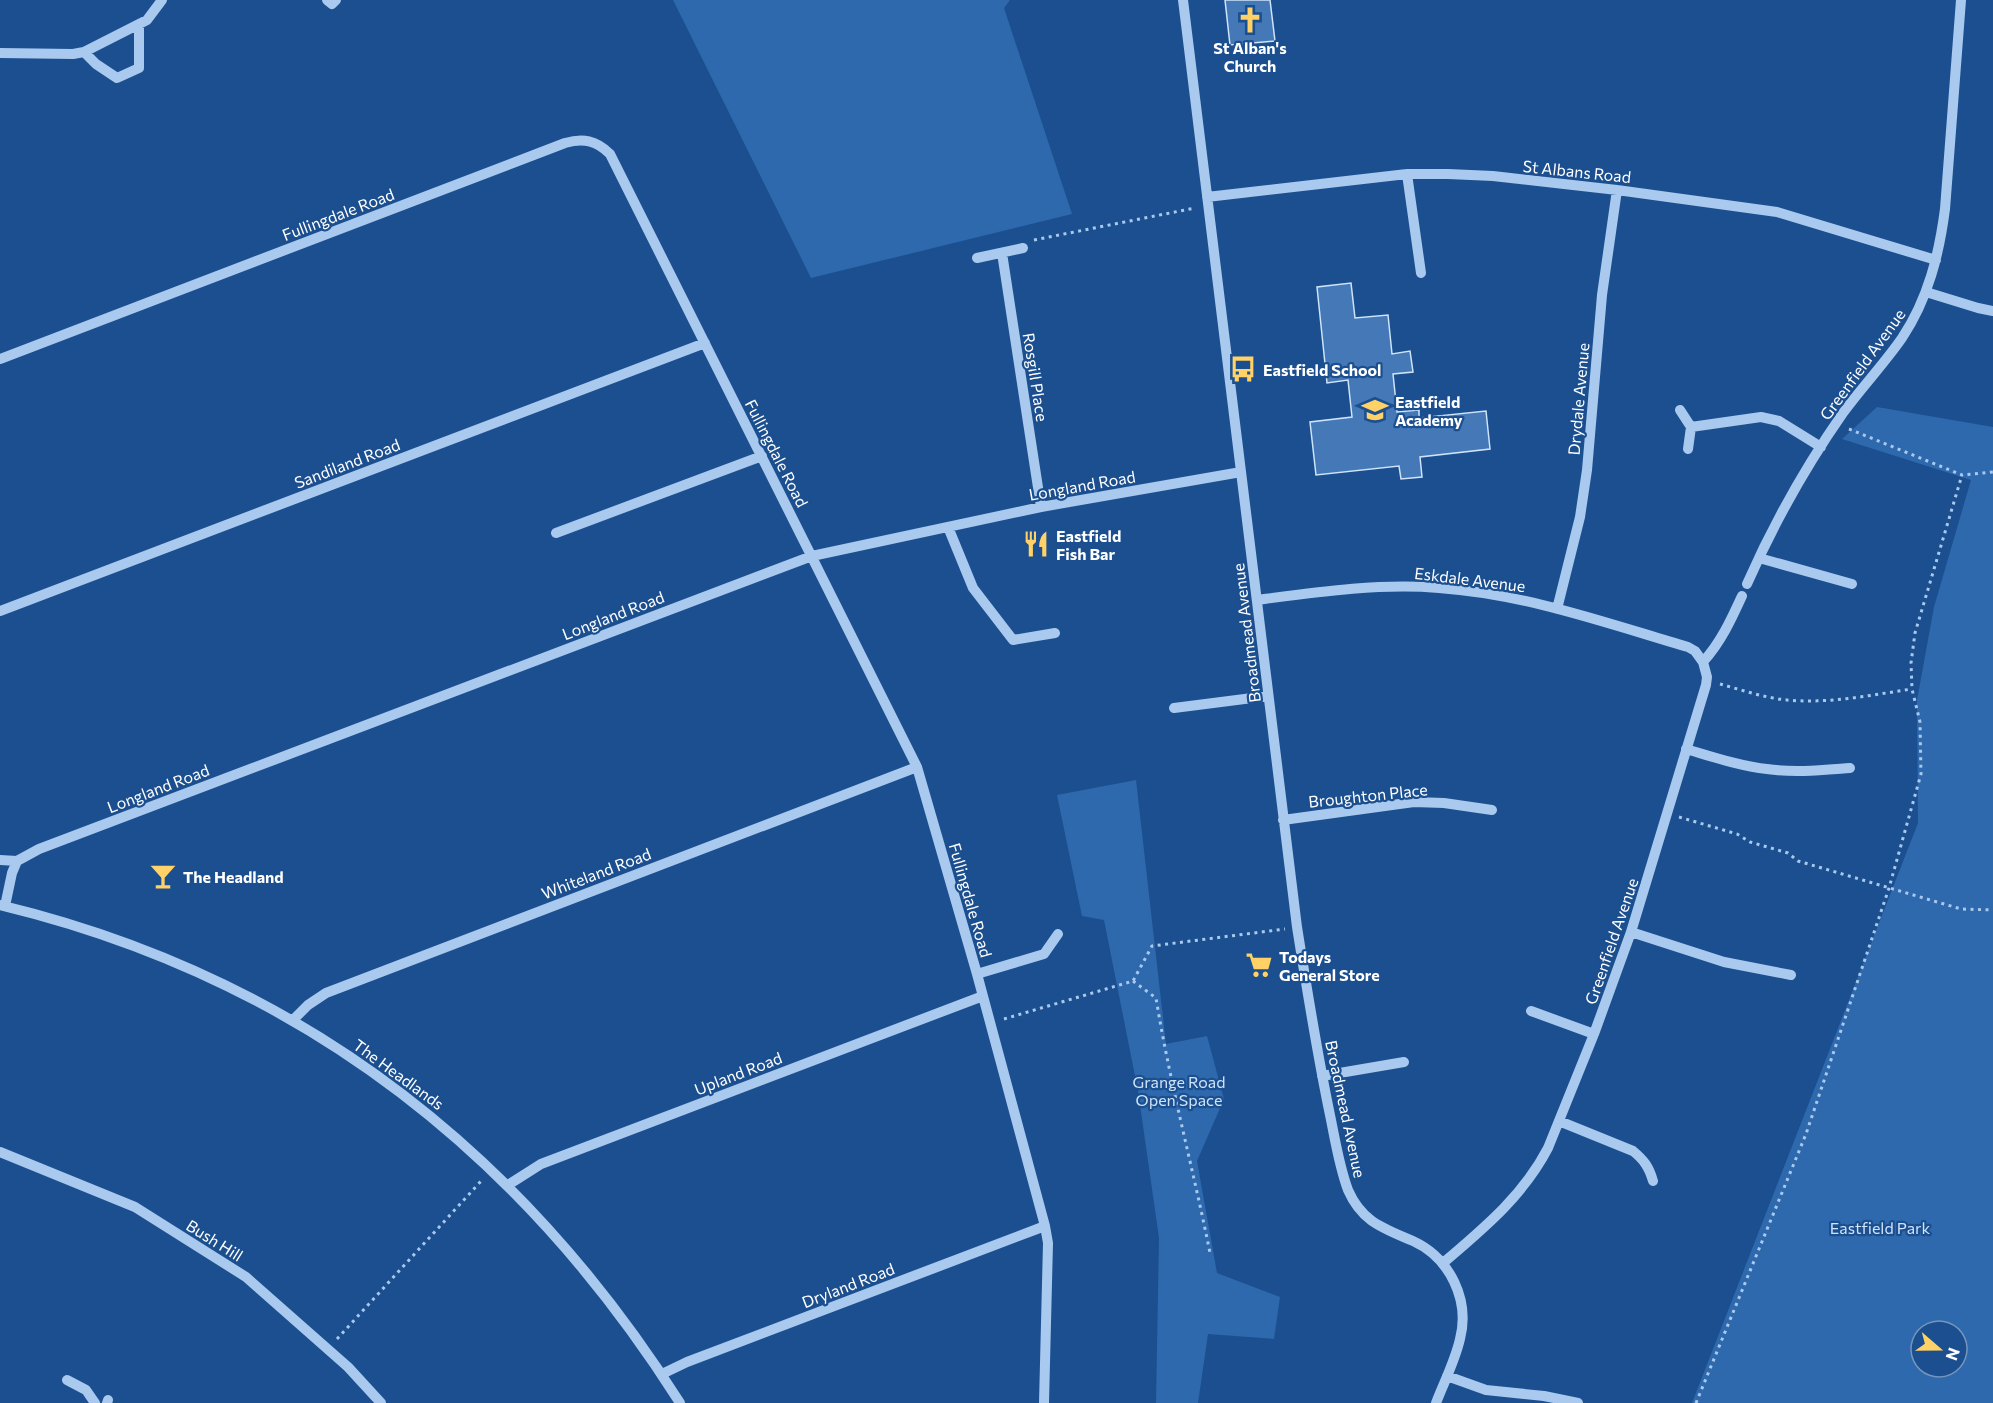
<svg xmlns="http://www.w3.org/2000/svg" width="1993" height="1403" viewBox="0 0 1993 1403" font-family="Commissioner,sans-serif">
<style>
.green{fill:#2e69ad;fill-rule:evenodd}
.building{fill:#4478b7;stroke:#cfe3fa;stroke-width:1.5}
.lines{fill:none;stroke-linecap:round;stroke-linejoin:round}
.path{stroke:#a9c9ee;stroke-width:3;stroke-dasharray:3 4.5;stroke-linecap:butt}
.minor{stroke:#a9c9ee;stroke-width:10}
.labels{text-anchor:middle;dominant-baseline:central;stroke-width:4.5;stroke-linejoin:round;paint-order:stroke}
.poi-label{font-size:16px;font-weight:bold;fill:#fff;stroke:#1b4f8f;text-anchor:start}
.street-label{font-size:16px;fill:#fff;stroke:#1b4f8f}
.park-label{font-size:16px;fill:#cfe3fa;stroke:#1b4f8f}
</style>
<rect width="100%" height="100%" fill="#1b4f8f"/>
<!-- green -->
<path class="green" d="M673 0H1010L1004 8 1072 214 811 278Z
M1877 407 1993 427V1403H1692L1918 823 1917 700 1934 607 1971 480 1842 439ZM1921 1331H1957V1367H1921Z
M1136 780 1166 1044 1207 1036 1224 1099 1197 1161 1217 1273 1280 1297 1274 1339 1208 1334 1198 1403H1156L1159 1238 1138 1091 1104 920 1082 916 1057 795Z"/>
<!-- building -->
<path class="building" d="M1225 0H1270L1275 41 1230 45Z
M1351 283 1355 318 1388 315 1392 354 1410 351 1413 372 1393 374 1397 412 1419 410V418L1486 411 1490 449 1420 457 1422 477 1401 479 1399 466 1316 475 1310 422 1352 417 1348 380 1327 383 1317 287Z"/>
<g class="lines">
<!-- path -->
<path class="path" d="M1034 240 1195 208
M1849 429 1962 475 1993 472
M1720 684C1742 690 1765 698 1787 700 1829 704 1871 695 1912 689
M1679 817 1737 834 1750 842 1788 853 1798 861 1961 909 1993 910
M1133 981 1156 998C1170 1084 1193 1168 1210 1253
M1004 1019 1133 981 1152 946 1285 929
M337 1339 482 1180
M1696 1403 1806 1134 1889 888 1921 774 1920 722 1912 689 1911 663 1915 633 1962 475"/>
<!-- minor -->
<path class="minor" d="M327 0 332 4 336 0
M1183 0 1297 927C1307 990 1317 1053 1330 1115 1335 1139 1339 1166 1348 1190 1362 1222 1383 1228 1413 1241 1450 1258 1470 1300 1460 1339 1455 1361 1444 1382 1436 1403
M84 52 96 64 117 78 139 68V25
M0 53 73 54 84 52 147 20 162 0
M1407 174 1421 273
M1207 197 1407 174H1448L1493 176 1617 190 1777 212 1936 260
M1002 253 1041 507
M977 258 1023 248
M1926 292 1978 308 1993 311
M0 359 565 143C583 138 596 140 610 154L917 767 977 974 1045 1226 1048 1243 1044 1403
M1680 410 1691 427 1688 449
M1691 427 1761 417 1779 421 1821 447
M948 527 973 588 1013 640 1055 633
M556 533 762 456
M1759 558 1852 584
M1747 584C1773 525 1806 466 1843 413 1862 387 1884 364 1902 338 1928 299 1939 255 1945 209L1961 0
M1257 600C1317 592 1379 583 1439 588 1525 594 1606 623 1688 647L1695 651 1703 662
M1557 609 1580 517 1587 470 1602 295 1617 190
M0 611 705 343
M1174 708 1268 696
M1686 749C1713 757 1740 766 1767 769 1795 773 1823 770 1850 768
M1283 820 1414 802 1444 803 1492 810
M0 860 17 861
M0 905C295 976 519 1149 680 1403
M5 906 12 873 17 861 39 849 812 556 1041 507 1241 472
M1631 932 1724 962 1791 975
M977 974 1044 954 1058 934
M1531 1011 1594 1034
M293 1020 308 1005 326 993 917 767
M1322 1076 1404 1062
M1559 1121 1633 1151C1644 1160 1649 1167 1653 1181
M0 1152 135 1207 246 1277 348 1367 381 1403
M508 1185 541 1164 983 996
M1443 1263C1484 1228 1523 1196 1548 1148L1594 1034 1631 932 1706 685 1707 677 1703 662C1721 642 1731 620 1742 596
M662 1374 687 1362 1045 1226
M1447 1376 1486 1390 1544 1396 1578 1403
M67 1380 86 1390 95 1403
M107 1403 108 1400"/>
</g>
<!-- icons -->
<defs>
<g id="church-bare" transform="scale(2.07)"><path d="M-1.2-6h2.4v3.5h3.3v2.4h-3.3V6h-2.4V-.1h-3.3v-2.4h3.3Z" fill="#ffd166" stroke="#1b4f8f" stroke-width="2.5" paint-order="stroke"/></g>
<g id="bus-bare" transform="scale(2.07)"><path d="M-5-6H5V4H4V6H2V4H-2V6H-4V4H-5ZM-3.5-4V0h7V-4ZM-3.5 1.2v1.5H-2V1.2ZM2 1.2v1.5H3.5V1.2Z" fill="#ffd166" stroke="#1b4f8f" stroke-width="2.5" paint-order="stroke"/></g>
<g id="school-bare" transform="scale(2.07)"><path d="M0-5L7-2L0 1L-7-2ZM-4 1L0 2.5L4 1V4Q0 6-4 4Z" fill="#ffd166" stroke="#1b4f8f" stroke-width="2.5" paint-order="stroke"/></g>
<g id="restaurant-bare" transform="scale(2.07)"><path d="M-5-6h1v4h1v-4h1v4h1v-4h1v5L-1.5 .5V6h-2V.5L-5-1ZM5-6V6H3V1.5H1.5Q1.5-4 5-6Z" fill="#ffd166" stroke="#1b4f8f" stroke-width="2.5" paint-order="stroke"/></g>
<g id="bar-bare" transform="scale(2.07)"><path d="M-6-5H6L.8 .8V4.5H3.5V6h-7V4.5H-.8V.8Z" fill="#ffd166" stroke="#1b4f8f" stroke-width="2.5" paint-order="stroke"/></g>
<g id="supermarket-bare" transform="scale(2.07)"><path d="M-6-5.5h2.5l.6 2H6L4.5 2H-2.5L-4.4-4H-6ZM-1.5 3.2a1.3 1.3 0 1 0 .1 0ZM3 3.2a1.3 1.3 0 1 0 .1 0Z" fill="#ffd166" stroke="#1b4f8f" stroke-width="2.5" paint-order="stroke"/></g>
</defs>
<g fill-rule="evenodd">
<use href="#church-bare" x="1250" y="20"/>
<use href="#bus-bare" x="1243" y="369"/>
<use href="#school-bare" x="1375" y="410"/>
<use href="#restaurant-bare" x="1036" y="544"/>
<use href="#bar-bare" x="163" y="876"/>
<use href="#supermarket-bare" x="1259" y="965"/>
</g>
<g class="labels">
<!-- poi labels -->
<g class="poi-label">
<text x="1250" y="47" text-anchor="middle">St Alban's<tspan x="1250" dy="18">Church</tspan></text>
<text x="1263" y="369">Eastfield School</text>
<text x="1395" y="401">Eastfield<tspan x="1395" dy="18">Academy</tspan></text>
<text x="1056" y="535">Eastfield<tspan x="1056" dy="18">Fish Bar</tspan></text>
<text x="183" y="876">The Headland</text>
<text x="1279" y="956">Todays<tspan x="1279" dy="18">General Store</tspan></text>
</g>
<!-- street labels -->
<g class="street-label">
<text transform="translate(1577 171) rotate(6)">St Albans Road</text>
<text transform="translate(338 214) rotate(-21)">Fullingdale Road</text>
<text transform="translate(1862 364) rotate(-54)">Greenfield Avenue</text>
<text transform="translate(1036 377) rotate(81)">Rosgill Place</text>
<text transform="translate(1578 399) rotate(-85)">Drydale Avenue</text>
<text transform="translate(777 453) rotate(63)">Fullingdale Road</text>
<text transform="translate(347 463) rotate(-21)">Sandiland Road</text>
<text transform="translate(1082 485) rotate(-10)">Longland Road</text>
<text transform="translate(1470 579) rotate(7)">Eskdale Avenue</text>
<text transform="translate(613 615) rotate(-21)">Longland Road</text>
<text transform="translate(1246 633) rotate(-97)">Broadmead Avenue</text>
<text transform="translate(158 788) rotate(-21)">Longland Road</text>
<text transform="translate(1368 795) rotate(-6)">Broughton Place</text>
<text transform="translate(596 873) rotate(-21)">Whiteland Road</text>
<text transform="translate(971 900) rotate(74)">Fullingdale Road</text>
<text transform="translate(1611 941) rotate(-71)">Greenfield Avenue</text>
<text transform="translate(738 1073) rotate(-21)">Upland Road</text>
<text transform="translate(399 1074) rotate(36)">The Headlands</text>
<text transform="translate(1346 1109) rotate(78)">Broadmead Avenue</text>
<text transform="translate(215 1240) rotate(32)">Bush Hill</text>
<text transform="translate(848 1285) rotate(-21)">Dryland Road</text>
</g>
<!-- park labels -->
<g class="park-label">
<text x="1179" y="1081">Grange Road<tspan x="1179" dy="18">Open Space</tspan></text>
<text x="1880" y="1227">Eastfield Park</text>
</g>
</g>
<!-- north arrow -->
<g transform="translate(1939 1349) rotate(110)"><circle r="28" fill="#1b4f8f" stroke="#7695bc" stroke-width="1.5"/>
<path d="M0-4.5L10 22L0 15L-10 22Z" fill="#ffd166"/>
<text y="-9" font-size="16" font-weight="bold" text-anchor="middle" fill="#ffffff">N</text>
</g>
</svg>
